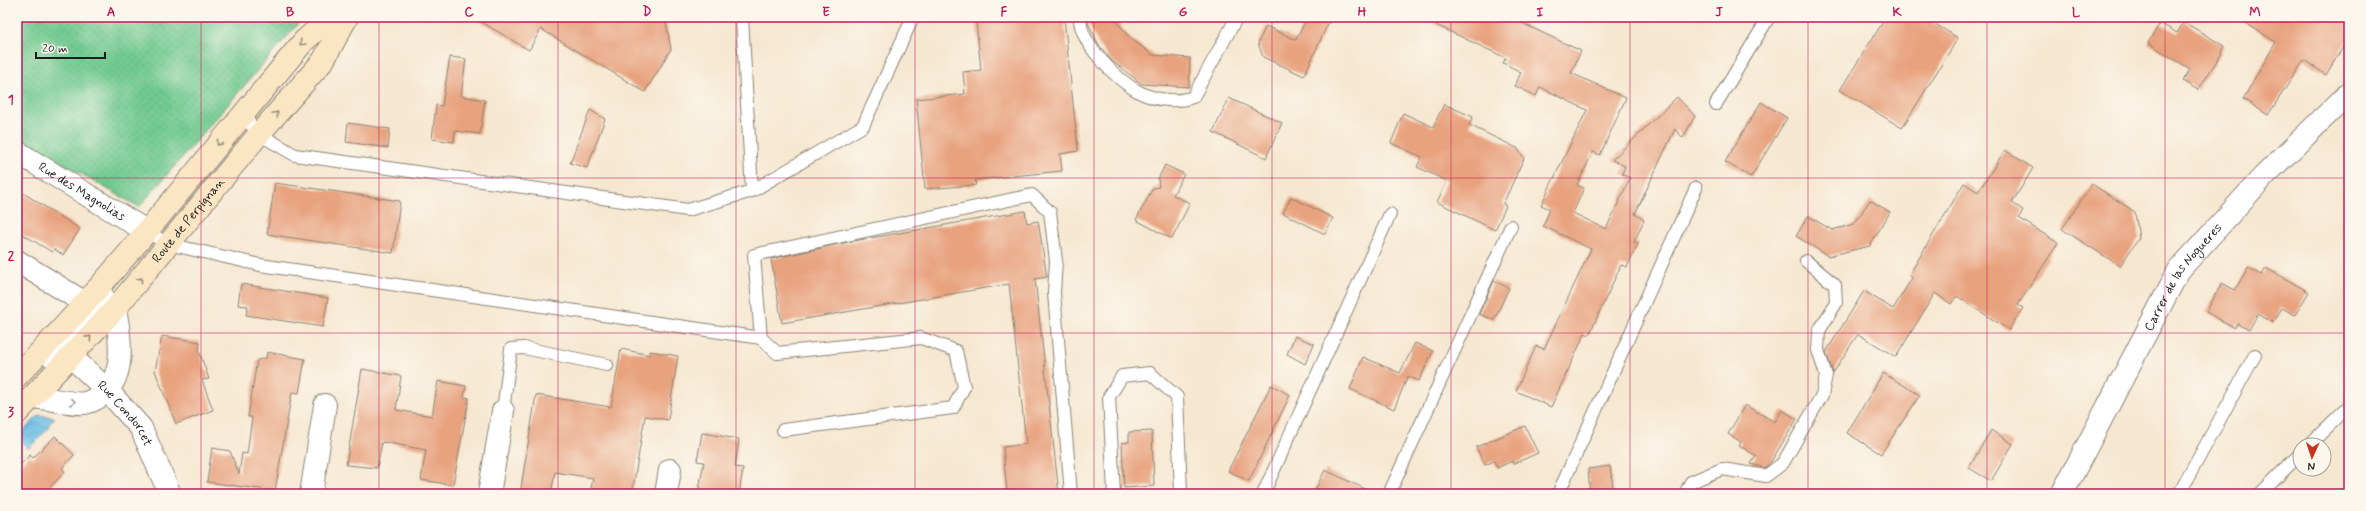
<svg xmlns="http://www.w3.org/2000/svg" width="2366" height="511" viewBox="0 0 2366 511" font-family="Mynerve,sans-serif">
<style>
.grass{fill:url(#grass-dots);stroke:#467356}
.water{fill:url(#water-waves);stroke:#426c80}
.building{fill:#e8a27e}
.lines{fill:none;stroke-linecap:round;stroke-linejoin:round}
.lane-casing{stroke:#898276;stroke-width:14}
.street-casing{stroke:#898276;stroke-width:24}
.secondary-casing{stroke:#898276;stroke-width:24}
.lane{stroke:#fff;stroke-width:12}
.street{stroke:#fff;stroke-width:22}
.secondary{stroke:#fbe6c4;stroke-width:22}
.oneway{stroke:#978b78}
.oneway2{stroke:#999}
.grid{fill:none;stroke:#c2185b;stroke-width:1;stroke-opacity:0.55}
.labels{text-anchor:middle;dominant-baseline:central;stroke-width:3;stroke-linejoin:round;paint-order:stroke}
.street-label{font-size:13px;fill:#1c1c1c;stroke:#fbf7ec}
.neatline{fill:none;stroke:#c2185b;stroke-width:1.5}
.grid-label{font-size:13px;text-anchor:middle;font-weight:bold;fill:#c2185b}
</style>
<defs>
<pattern id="grass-dots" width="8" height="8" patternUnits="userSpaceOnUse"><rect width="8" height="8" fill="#71ca90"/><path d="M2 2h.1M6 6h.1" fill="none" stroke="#61ad7c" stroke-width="1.8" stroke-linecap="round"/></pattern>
<pattern id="water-waves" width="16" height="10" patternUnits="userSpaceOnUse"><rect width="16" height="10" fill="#68bce4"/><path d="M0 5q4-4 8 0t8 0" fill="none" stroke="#5aa1c3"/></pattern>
</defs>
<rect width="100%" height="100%" fill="#fbf7ec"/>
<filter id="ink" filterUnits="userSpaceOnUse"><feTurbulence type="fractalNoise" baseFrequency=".025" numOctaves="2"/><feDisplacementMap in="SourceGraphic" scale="8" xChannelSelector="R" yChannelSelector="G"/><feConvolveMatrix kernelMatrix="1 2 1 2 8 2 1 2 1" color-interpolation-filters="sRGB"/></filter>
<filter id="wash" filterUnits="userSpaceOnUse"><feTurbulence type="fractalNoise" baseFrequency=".012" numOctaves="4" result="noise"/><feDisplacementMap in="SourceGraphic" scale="16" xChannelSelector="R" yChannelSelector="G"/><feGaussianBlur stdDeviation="0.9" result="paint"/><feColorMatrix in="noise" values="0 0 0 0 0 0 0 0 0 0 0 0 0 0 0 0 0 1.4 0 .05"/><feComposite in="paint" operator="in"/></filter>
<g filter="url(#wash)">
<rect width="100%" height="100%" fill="#f6e7d0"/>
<!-- grass -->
<path class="grass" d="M17 17H304L139 207 17 137Z"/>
<!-- water -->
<path class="water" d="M39 415 55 418 48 425 50 427 28 449 17 437Z"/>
<g id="blocks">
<!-- building -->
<path class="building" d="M473 17H665L671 49 645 92 541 29 529 50Z
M990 17H1064L1078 151 1060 154 1062 171 975 180 976 185 925 189 916 99 965 94 963 72 981 70 976 21 990 19Z
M1093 17H1113L1130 38 1153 55 1190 58 1189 87 1142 84 1111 60 1099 45 1089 25 1088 21Z
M1307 17H1331L1304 76 1263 57 1258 43 1266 26 1296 40Z
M1419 17H1509L1581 51 1571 73 1626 98 1600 155 1593 152 1577 185 1584 188 1573 213 1606 229 1630 178 1622 174 1625 166 1612 160 1677 97 1695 116 1683 138 1675 129 1635 214 1644 220 1634 242 1638 244 1627 267 1621 265 1589 335 1585 333 1551 407 1516 391 1536 346 1544 349 1591 249 1543 226 1550 209 1541 205 1587 110 1540 87 1536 96 1515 86 1521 72 1503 63 1506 58Z
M1886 17H1924L1958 38 1902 128 1840 90Z
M2236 17H2349V37L2326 75 2304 60 2268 115 2243 99 2276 42Z
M2184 22 2224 46 2221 52 2222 53 2198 90 2183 81 2190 69 2148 43 2160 23 2177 33Z
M450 57 466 59 461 96 485 100 480 134 455 131 454 142 432 139 436 105 442 106Z
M1229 98 1282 123 1266 158 1213 132Z
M1761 102 1787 118 1751 177 1725 162Z
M1444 104 1473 117 1469 125 1517 148 1524 158 1503 204 1506 206 1495 230 1437 202 1447 181 1417 167 1422 157 1391 143 1403 113 1433 127Z
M590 110 605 119 587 168 570 163Z
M348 123 390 129 388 148 346 142Z
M2005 150 2033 168 2012 203 2023 210 2019 218 2058 243 2018 305 2023 308 2009 330 1957 296 1951 304 1935 293 1896 357 1858 334 1833 373 1826 352 1864 291 1893 309 1912 278 1909 275 1964 183 1978 192Z
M1165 165 1184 174 1173 195 1190 203 1172 239 1136 220 1153 188 1159 187 1158 179Z
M275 183 400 201 393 253 267 234Z
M2092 184 2135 212 2139 238 2120 266 2062 229Z
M17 189 80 229 63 255 54 249 52 252 17 231Z
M1291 197 1333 218 1325 234 1283 213Z
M1870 200 1890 212 1870 246 1828 256 1796 236 1808 216 1832 230 1854 224Z
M1025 211 1027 223 1038 221 1047 277 1035 279 1059 494H1007L1003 447 1026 444 1009 284 782 323 771 259 848 242Z
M2248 267 2262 275 2266 268 2309 292 2295 315 2282 308 2273 323 2258 314 2249 330 2237 324 2235 328 2206 312 2222 283 2235 290Z
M1494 281 1509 288 1494 320 1479 314Z
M241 284 328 298 323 327 246 315 248 306 238 305Z
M162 336 200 342 199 351 209 379 202 380 213 410 176 424 155 371Z
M1295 336 1314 344 1305 364 1287 354Z
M1415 343 1433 351 1419 381 1408 376 1394 409 1350 389 1363 357 1400 373Z
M621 349 650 355V351L678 356 668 420 645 416 632 494H590L593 478 555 472 551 494H520L536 395 611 407Z
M267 352 305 359 299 393 292 392 275 491 207 482 212 448 230 451 239 474 242 453 247 454 252 417H248L257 360 266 358Z
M362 369 401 376 396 410 432 416 438 381 466 386 464 397 469 398 453 485 421 480 426 450 389 443 382 442 377 468 346 465Z
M1883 373 1920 395 1881 454 1847 433Z
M1271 385 1290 395 1249 481 1228 471Z
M1745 405 1775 422 1782 410 1797 419 1770 463 1764 468 1751 464 1756 456 1739 445 1741 442 1728 434Z
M1525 426 1538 453 1513 464 1512 461 1497 468 1494 461 1485 465 1476 447Z
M1991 430 2013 444 1991 481 1969 468Z
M1152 431 1154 486 1124 488 1122 443 1129 442V432Z
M702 433 739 439 735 467 743 468 739 494H698L704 462 697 461Z
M55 436 74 455 62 468 65 472 43 494H17V468L30 455 33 458Z
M1610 466 1614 494H1590L1588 469Z
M1325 470 1376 494H1313Z"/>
</g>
</g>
<g filter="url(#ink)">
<use href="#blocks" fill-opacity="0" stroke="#898276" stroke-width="1"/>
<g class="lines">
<!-- lane casing -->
<g class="lane-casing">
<path id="lane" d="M742 17 752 191
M1080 17C1079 43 1117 80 1139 92 1154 100 1177 103 1193 97L1237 17
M1716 104 1769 17
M242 115 259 134 295 155 688 210 752 191 863 126 913 17
M146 231 168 244 260 265 761 338
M503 411 511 349 524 348 607 365
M783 430 953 408 964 387 956 351 921 338 777 353 761 338 754 255 1032 195 1050 212 1056 261 1054 293 1071 494
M2309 445 2349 406
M1114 494 1109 397 1122 376 1150 373 1177 397 1181 492 1180 494
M1263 494 1390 214
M1389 494 1511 226
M1558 494 1696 188
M1685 494 1691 482 1722 469 1766 476 1783 463 1822 395 1826 375 1818 350 1819 331 1836 303 1835 285 1806 261
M2176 494 2180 492 2255 355
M2260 494 2300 454"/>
</g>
<!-- street casing -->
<g class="street-casing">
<g id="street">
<path id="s1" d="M17 152 146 231"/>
<path d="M17 261 85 303"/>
<path id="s2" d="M61 347 108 391 141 428 170 494"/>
<path d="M50 355 61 347 103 297"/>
<path d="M34 397C44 398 78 405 85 403 128 391 122 344 115 309"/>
<path d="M311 494 325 405"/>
<path d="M489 494 503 411"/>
<path d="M666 494 670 470"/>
<path id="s3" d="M2062 494 2179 270 2264 176 2349 93"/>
</g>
</g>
<!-- secondary casing -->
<g class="secondary-casing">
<g id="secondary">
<path d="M17 376C120 271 209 154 304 41L331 17"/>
<path id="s4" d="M17 413 115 309 259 134 323 61 347 17"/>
</g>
</g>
<!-- lane -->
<use href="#lane" class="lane"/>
<!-- street -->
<use href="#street" class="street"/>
<!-- secondary -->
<use href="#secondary" class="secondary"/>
</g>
<!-- one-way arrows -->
<defs><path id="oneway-chevron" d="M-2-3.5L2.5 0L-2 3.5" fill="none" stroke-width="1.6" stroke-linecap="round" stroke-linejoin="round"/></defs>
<g class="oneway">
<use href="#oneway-chevron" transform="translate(302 43) rotate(133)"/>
<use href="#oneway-chevron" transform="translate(276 114) rotate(-49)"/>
<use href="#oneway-chevron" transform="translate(219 143) rotate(129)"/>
<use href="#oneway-chevron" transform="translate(140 280) rotate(-50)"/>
<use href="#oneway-chevron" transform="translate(89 338) rotate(-48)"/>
</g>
<use class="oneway2" href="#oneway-chevron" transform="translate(73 402) rotate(8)"/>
</g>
<!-- grid -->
<path class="grid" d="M201 17V494M379 17V494M558 17V494M736 17V494M915 17V494M1094 17V494M1272 17V494M1451 17V494M1630 17V494M1808 17V494M1987 17V494M2165 17V494M17 178H2349M17 333H2349"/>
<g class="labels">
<!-- street labels -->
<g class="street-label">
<text stroke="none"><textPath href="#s1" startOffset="76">Rue des Magnolias</textPath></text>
<text stroke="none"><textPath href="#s4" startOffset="258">Route de Perpignan</textPath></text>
<text stroke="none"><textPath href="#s3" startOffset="249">Carrer de las Nogueres</textPath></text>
<text stroke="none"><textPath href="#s2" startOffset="93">Rue Condorcet</textPath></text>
</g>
</g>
<!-- margin -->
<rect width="2366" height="511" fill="none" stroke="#fbf7ec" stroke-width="44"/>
<!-- north arrow -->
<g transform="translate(2312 457) rotate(183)"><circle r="19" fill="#fbf7ec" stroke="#a29f99"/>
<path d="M0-3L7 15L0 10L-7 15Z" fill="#c8321e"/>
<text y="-6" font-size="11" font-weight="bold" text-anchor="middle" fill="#1c1c1c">N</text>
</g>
<!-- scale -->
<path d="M36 52v6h69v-6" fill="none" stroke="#1c1c1c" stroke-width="2"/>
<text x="42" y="52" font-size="12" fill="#1c1c1c" stroke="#fbf7ec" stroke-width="3" paint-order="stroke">20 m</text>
<rect x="22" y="22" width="2322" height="467" class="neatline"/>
<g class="grid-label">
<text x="111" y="16">A</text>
<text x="290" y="16">B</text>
<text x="469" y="16">C</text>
<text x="647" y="16">D</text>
<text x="826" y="16">E</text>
<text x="1004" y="16">F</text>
<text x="1183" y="16">G</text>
<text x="1362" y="16">H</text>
<text x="1540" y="16">I</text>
<text x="1719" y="16">J</text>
<text x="1897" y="16">K</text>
<text x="2076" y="16">L</text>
<text x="2255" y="16">M</text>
<text x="11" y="104">1</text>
<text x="11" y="260">2</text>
<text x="11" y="416">3</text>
</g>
</svg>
